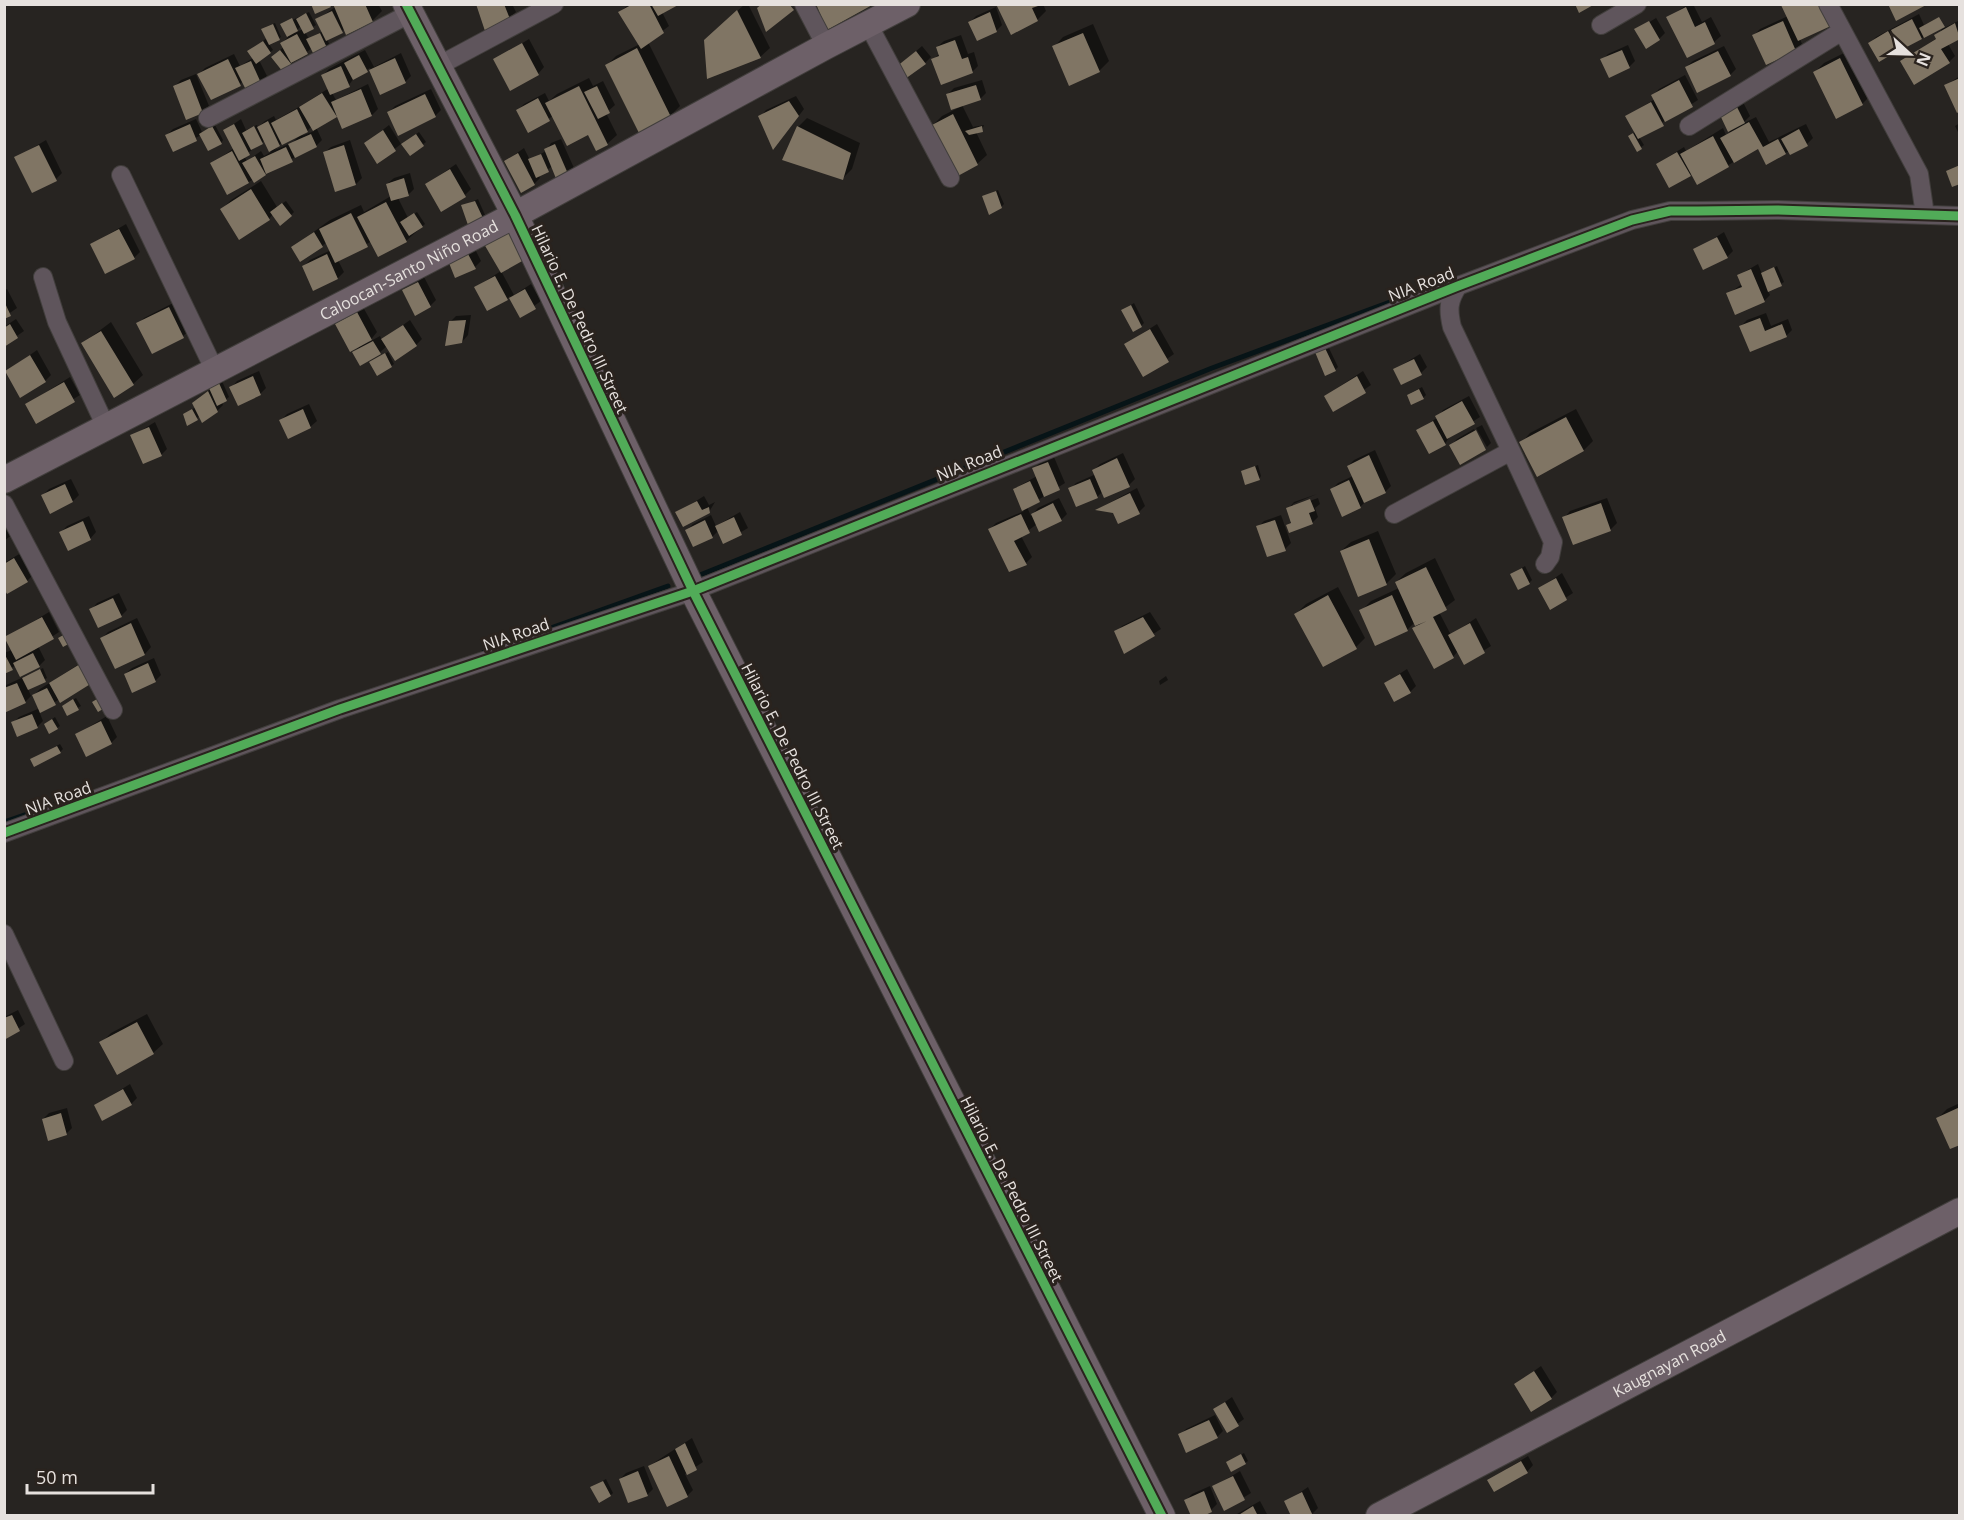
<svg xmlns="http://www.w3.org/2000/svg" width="1964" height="1520" viewBox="0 0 1964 1520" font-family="'Open Sans',sans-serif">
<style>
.shadow{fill:#0007;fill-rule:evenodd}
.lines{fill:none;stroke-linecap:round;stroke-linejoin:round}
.stream{stroke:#071417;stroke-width:5}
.building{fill:#807564}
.street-casing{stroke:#413e3c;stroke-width:20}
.secondary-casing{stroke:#413e3c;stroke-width:28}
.street{stroke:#5f555c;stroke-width:18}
.secondary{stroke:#6d6068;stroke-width:26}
.cycleway-casing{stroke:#2a231e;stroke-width:13}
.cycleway{stroke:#51ab58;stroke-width:9}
.labels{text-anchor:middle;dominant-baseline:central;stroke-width:6;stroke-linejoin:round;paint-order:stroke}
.street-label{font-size:16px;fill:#e6e1de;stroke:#2a231e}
</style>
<rect width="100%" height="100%" fill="#272421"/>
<!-- shadow -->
<path class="shadow" d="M334 4H378L382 11 372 21 345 29 327 39 330 46 312 48 283 70 275 54 284 47 282 43 288 37 282 25 309 12 316 25 305 32 309 39 323 31 317 20 335 7ZM301 26 303 29 295 33H294Z
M478 4H512L516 12 509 18Z
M629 4H677L662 12 669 26 648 42 680 106 671 115 640 131 607 65 616 56 640 44 620 12Z
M745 4H748L770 48 760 57 715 31Z
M998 4H1043L1046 11 1037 20Z
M1688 4H1693L1702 22 1711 17 1721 36 1714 42 1687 56 1668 18Z
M1782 4H1838L1800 39 1802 44 1796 50 1754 35 1760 29 1788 16Z
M996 7 1002 25 996 31 970 22 976 16Z
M1919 14 1924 25 1938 18 1943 27 1880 60 1870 43 1876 37Z
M1655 16 1665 33 1659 39 1636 30 1656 18Z
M1960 20V37L1948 44 1955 56 1949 62 1902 61 1937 38 1942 29Z
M275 23 281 37 269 44 273 50 259 60 267 76 260 82 243 81 240 84 199 74 205 68 234 54 240 66 253 58 252 49 267 38 266 27Z
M1093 24 1109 61 1099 71 1054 47 1063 37Z
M961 35 968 54 974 52 978 66 972 72 933 60 940 53 937 47 944 41Z
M529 39 544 67 538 74 495 60Z
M1628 45 1635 61 1629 67 1602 60 1608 54Z
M922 46 931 57 925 63 898 67Z
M1724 46 1736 69 1730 75 1686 67 1693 61Z
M365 50 374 67 401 53 411 76 405 82 381 93 370 68 354 78 349 85 332 93 336 100 368 84 378 109 372 115 338 114 316 127 322 140 316 146 228 193 212 164 234 148 225 130 241 119 246 130 257 125 258 127 265 121 274 116 276 120 304 104 329 88 323 75 329 69ZM312 126 314 131 302 136ZM300 135 293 142 275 150 282 142ZM265 140 271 152 264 156 261 151 247 161 244 156Z
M1850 50 1872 94 1862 104 1815 72 1824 63Z
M196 74 209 106 203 112 175 86 181 80Z
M1685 75 1698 100 1639 137 1644 145 1637 150 1632 134 1635 132 1627 116 1655 99 1653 95 1659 89Z
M1960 76V110L1946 85Z
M589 78 593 86 603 81 615 105 606 113 617 135 607 144 553 116 529 131 518 110 524 104 545 93 549 101 557 94Z
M982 80 986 93 980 99 962 105 973 127 984 125 982 130 976 132 987 155 977 164 932 126 942 116 960 107 948 94 954 88Z
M431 89 441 110 435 116 389 112 395 106Z
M796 96 804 109 779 142 760 117 766 110Z
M1743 102 1750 116 1742 124 1756 117 1769 142 1806 124 1813 138 1807 144 1785 153 1759 147 1698 183 1692 172 1690 175 1657 164 1684 147 1686 151 1723 128 1726 135 1730 132 1722 116Z
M807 118 860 143 852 169 843 178 798 127Z
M196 119 202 132 215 125 223 140 221 143 201 135 174 150 167 135 173 129Z
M1960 123V136L1955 126Z
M389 125 401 144 378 162 366 143Z
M419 132 426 142 410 154 406 142Z
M561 139 574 168 568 175 553 166 539 175 540 178 534 184 506 161 524 148 530 160 546 151 551 143Z
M46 140 62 173 56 179 16 158Z
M350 140 362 178 356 184 324 153 331 147Z
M456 164 471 189 465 195 427 184Z
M410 173 414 189 408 195 398 198 408 218 417 212 425 224 406 241H372L338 260 344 272 338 278 314 289 304 266 310 260 331 250 327 242 322 246 293 247 330 220 361 205 364 212 391 196 387 184 394 178Z
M261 181 277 207 286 201 294 212 291 215 280 224 273 214 269 219 222 209 231 200Z
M998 190 1004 204 1001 207 983 197Z
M478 199 485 215 482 217 463 206Z
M126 224 140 252 134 258 92 244Z
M1724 232 1733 251 1727 257 1695 250Z
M475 249 481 261 475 267 456 276 451 264Z
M1758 264 1762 274 1777 266 1784 282 1768 291 1770 295 1764 301 1728 294 1742 284 1739 275Z
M501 271 514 295 531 284 541 301 520 316 510 296 507 299 476 287Z
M424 277 436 300 430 306 404 291Z
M7 289 17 308 4 317V291Z
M175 302 190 330 183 336 152 352 138 324 144 318Z
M1134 303 1144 323 1141 326 1123 310Z
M363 307 377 332 369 342 380 336 382 340 410 320 422 339 416 345 387 346 378 354 354 352 363 343 337 324Z
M1766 313 1771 326 1788 319 1792 330 1786 336 1741 326 1747 320Z
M471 315 468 335 462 342 450 322 456 316Z
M16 319 24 331 4 345V327Z
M111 322 143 375 133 384 83 343Z
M1157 324 1174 354 1144 375 1126 344Z
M1328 346 1338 367 1335 370 1316 353Z
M37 350 51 375 45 381 6 372Z
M388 352 394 364 391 366 371 362Z
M1420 354 1427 367 1421 373 1395 369Z
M259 371 266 388 260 394 231 388 237 381Z
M1363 371 1371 385 1334 410 1325 396Z
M70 377 80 395 37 422 27 404Z
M222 381 229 397 222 402 223 405 217 411 200 416 188 424 184 414 196 407 194 403 200 397Z
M1422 387 1426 395 1423 398 1411 393Z
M1469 396 1480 417 1450 436 1445 444 1418 430 1437 418 1443 410Z
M309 404 317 421 310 427 281 420 287 414Z
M1576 409 1593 441 1584 450 1521 443 1530 433Z
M155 422 167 449 161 455 132 436Z
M1482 425 1491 443 1487 447 1476 428Z
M1474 429 1484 449 1451 445 1457 439Z
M1375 450 1391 486 1385 492 1366 501 1360 507 1332 489 1338 483 1353 476 1348 466 1354 460Z
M1123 453 1135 479 1129 485 1103 491 1097 497 1070 489 1076 483 1096 474 1094 470 1100 464Z
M1054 457 1065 483 1027 507 1031 516 1038 508 1059 498 1067 514 1061 520 1037 524 1021 536 1032 557 1026 563 990 529 996 523 1024 511 1014 489 1037 476 1034 469 1040 463Z
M1258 465 1261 476 1259 479 1243 471Z
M71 479 79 495 73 501 43 495 49 489Z
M1137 488 1145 506 1139 512 1098 509Z
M1317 494 1293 504V507L1318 498 1320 504 1315 508 1318 517 1312 523 1288 525 1292 521 1288 509 1294 502Z
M704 496 709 505 715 502 709 512 677 513Z
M1607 498 1617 523 1610 530 1564 518 1570 511Z
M740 512 748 528 724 542 719 530 712 537 687 530 693 524 711 515 716 526Z
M1281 515 1291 543 1285 549 1258 527 1264 521Z
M89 516 96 532 90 539 61 532 67 526Z
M4 522 13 534 4 541Z
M1378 531 1396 574 1386 584 1341 551 1351 542Z
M21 553 33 575 27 581 4 586V563Z
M1435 558 1455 600 1439 612 1451 635 1476 618 1491 646 1464 663 1458 651 1453 657 1415 622 1407 630 1361 611 1371 601 1399 588 1396 582 1406 573Z
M1525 566 1532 580 1529 583 1512 574Z
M1562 573 1573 593 1550 608 1540 588Z
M1338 587 1365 638 1356 647 1296 614 1306 604Z
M119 593 127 610 121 616 91 610 97 603Z
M49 612 59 632 38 646 45 660 39 666 16 665 4 673V653L12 650 6 638Z
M1150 612 1161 629 1125 652 1116 632 1122 626Z
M137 618 151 647 145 654 116 667 102 638 108 632Z
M154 658 161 675 155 681 125 674 132 668Z
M87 659 60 699 39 711 43 721 37 727 13 723 19 717 40 708 34 695 40 689Z
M43 668 47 678 28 689 31 696 25 702 4 712V686Z
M1407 669 1416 686 1410 692 1385 683Z
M1166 676 1168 680 1160 685 1159 681Z
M76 698 81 706 68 714 66 704Z
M107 716 117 737 111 743 77 734Z
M55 717 60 726 57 728 45 724Z
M60 744 63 749 60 752 32 759Z
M18 1010 25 1024 4 1038V1017Z
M147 1014 163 1044 153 1053 101 1043 111 1033Z
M130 1084 137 1098 131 1104 96 1105Z
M1960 1103V1143L1938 1118 1947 1109Z
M67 1108 72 1128 66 1134 43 1119 49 1113Z
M1541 1366 1557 1392 1551 1398 1516 1384Z
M1232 1397 1244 1419 1228 1431 1215 1409Z
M1215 1415 1223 1431 1217 1437 1180 1435 1186 1429Z
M692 1438 703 1462 685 1474 693 1490 687 1496 649 1466Z
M1244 1453 1248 1461 1245 1463 1228 1462Z
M1528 1456 1533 1465 1527 1472 1489 1480Z
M644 1466 653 1489 647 1495 620 1479 626 1473Z
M1240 1471 1251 1493 1225 1509 1213 1487Z
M606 1479 613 1493 611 1495 595 1485Z
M1210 1486 1217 1504 1211 1510 1186 1500 1192 1494Z
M1308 1487 1318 1508 1312 1514 1286 1502Z
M1260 1501 1268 1516H1236L1237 1514Z"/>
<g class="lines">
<!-- stream -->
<path class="stream" d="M700 575 1212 368 1455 278
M484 652 668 586
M4 822 91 792"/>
</g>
<!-- building -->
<path class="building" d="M311 4H329L331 7 315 14Z
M333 4H365L373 22 346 35Z
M476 4H504L510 19 485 31Z
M633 4H649L664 33 641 49 618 12Z
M651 4H680L658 16Z
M762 4H789L794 10 766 32 757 8Z
M816 4H874L827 30Z
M996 4 1041 5 1032 8 1038 21 1011 35Z
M1575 4H1595L1579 13Z
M1888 4H1928L1896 21Z
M1781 5H1824L1833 25 1798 41Z
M1686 7 1695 27 1705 22 1715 44 1687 58 1666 17Z
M737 10 761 58 707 79 704 40Z
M332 11 343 33 326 41 315 19Z
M990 12 997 32 977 41 968 22Z
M306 13 314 29 304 34 296 19Z
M1939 17 1945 27 1924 38 1919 28Z
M292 18 298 31 287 37 280 24Z
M1912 19 1922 39 1901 50 1891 30Z
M1649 21 1660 40 1646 49 1634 29Z
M1783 21 1796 51 1766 65 1752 35Z
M1955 23 1960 39 1941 49 1950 63 1914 85 1900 61 1936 39 1934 35Z
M273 24 280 40 269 45 261 29Z
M1888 31 1899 50 1879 62 1868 43Z
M320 33 328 50 315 57 306 39Z
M1083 33 1100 72 1069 86 1052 46Z
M297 34 308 54 291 63 280 43Z
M955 40 962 59 968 57 973 73 941 85 931 59 939 56 936 47Z
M263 41 271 53 256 64 247 51Z
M522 43 539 75 510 91 493 59Z
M637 48 671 117 639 133 605 65Z
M280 50 292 65 283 72 271 57Z
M1622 50 1630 68 1609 78 1600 59Z
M916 51 926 64 905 79 896 67Z
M1718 51 1731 76 1697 93 1685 67Z
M359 55 368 72 353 80 344 63Z
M395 58 406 83 380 95 369 70Z
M1840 58 1863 105 1836 119 1813 72Z
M228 59 241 86 211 100 197 74Z
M251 61 261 83 246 90 235 68Z
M341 66 350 87 330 95 321 75Z
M1960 78V111L1957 113 1944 85Z
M190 79 203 113 186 120 173 86Z
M1679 80 1693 107 1665 122 1651 95Z
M976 85 981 100 951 110 946 94Z
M579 86 608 145 596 151 588 135 567 146 545 103Z
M597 86 610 113 598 119 584 92Z
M361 89 372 116 342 129 331 102Z
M322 93 337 117 313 131 299 107Z
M425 94 436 117 398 136 387 112Z
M538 98 550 121 528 133 516 110Z
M789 101 799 116 773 150 758 116Z
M1651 102 1664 126 1638 139 1625 116Z
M1737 107 1745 123 1728 132 1720 115Z
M297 109 308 132 282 145 271 123Z
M953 114 978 165 956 177 930 126Z
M268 121 280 146 269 152 257 127Z
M1749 122 1763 147 1778 139 1786 154 1766 165 1758 149 1734 163 1720 138Z
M190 124 197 141 173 152 165 135Z
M234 124 250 155 239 161 223 130Z
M212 126 222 144 208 151 199 134Z
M254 126 263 144 251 150 242 133Z
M797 126 851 153 843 180 782 160Z
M982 126 983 132 969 135 965 131Z
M1799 129 1808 146 1790 155 1781 139Z
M383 130 396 151 377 164 364 143Z
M1633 133 1642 149 1637 152 1628 136Z
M311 134 317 147 295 158 288 144Z
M416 134 424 146 410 156 401 144Z
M1713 136 1729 167 1697 185 1680 154Z
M555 144 569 176 557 181 544 149Z
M39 145 57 181 32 193 14 157Z
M344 145 356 185 335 192 323 152Z
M286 147 293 162 266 174 260 159Z
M232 151 249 183 227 195 210 163Z
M1677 152 1691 176 1669 188 1656 164Z
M518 153 535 185 521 193 504 161Z
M541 154 549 172 536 178 528 159Z
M255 156 266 175 254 183 242 163Z
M1960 165V184L1952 187 1946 171Z
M450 169 466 197 441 212 425 184Z
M404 178 409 196 391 201 386 184Z
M251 189 270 220 239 240 220 209Z
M996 191 1002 208 989 215 982 196Z
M475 201 483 218 468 225 461 205Z
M386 202 407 242 378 257 357 217Z
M282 203 292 216 280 226 270 212Z
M351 213 368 247 335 263 319 229Z
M414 213 423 227 409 236 400 222Z
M119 229 135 259 105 274 90 244Z
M508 230 524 260 501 273 484 244Z
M314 232 323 247 300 262 291 247Z
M1717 237 1728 258 1703 270 1693 249Z
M327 254 338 279 313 291 302 266Z
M468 254 476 269 455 278 449 263Z
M1774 267 1782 286 1768 292 1761 273Z
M1751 269 1765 302 1735 315 1726 293 1742 287 1737 275Z
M495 276 508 300 487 311 474 287Z
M418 282 431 307 415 316 402 290Z
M525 289 536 309 520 318 509 298Z
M4 301 11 316 4 319Z
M1131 305 1142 327 1133 332 1121 310Z
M169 307 184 338 152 354 136 323Z
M357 312 372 340 350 352 335 324Z
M1760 318 1765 331 1782 324 1787 337 1750 352 1739 326Z
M466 320 462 343 445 346 449 321Z
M10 324 18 338 4 347V328Z
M403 325 417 346 395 361 381 339Z
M1150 329 1169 362 1143 377 1124 344Z
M101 331 134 385 114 398 81 343Z
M373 341 381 354 360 366 352 352Z
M1325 348 1336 371 1325 376 1315 352Z
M385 353 392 367 377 376 369 362Z
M30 355 46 382 20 398 5 371Z
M1414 359 1422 375 1401 385 1393 369Z
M253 376 261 395 238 406 229 387Z
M1357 376 1366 393 1333 412 1324 396Z
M64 382 75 402 36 424 25 404Z
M219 383 227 401 217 406 209 388Z
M1419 389 1424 399 1411 405 1407 395Z
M208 391 218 412 202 423 192 403Z
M1462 401 1475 424 1447 439 1435 416Z
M192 409 198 420 187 426 183 414Z
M303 409 311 428 288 439 279 420Z
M1566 417 1584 451 1537 477 1519 442Z
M1433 421 1446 445 1429 454 1416 430Z
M149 427 162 456 143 464 130 435Z
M1476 430 1486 450 1460 465 1449 445Z
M1369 455 1386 493 1364 503 1347 466Z
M1117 458 1130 487 1104 498 1092 470Z
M1048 462 1060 490 1044 497 1032 468Z
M1255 466 1260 480 1245 485 1241 471Z
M1090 479 1098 498 1076 507 1068 488Z
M1349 480 1361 508 1342 517 1330 489Z
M1030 481 1040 502 1022 511 1013 489Z
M65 484 73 502 50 514 41 495Z
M1130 493 1140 514 1118 524 1113 513 1095 510Z
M1310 499 1315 511 1309 513 1313 524 1289 533 1286 525 1291 523 1286 508Z
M697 501 702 510 709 507 710 513 683 527 675 512Z
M1053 503 1062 521 1039 532 1031 514Z
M1601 503 1611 531 1573 545 1562 517Z
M1021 514 1030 533 1014 541 1027 565 1009 572 988 529Z
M734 517 742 535 723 544 715 526Z
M705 520 713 538 693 547 685 530Z
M1275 520 1286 551 1267 557 1256 526Z
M83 521 91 540 68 551 59 532Z
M1369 539 1387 585 1358 597 1340 551Z
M14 558 28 582 7 594 4 589V564Z
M1426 567 1447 610 1433 617 1454 658 1434 669 1412 628 1427 621 1415 626 1395 582Z
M1522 568 1530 584 1518 590 1510 574Z
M1556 578 1567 600 1550 610 1538 588Z
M1328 595 1357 649 1323 667 1294 614Z
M1392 595 1408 631 1375 646 1359 610Z
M113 598 122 617 98 628 89 609Z
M42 617 54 639 16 660 4 637Z
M1143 617 1155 636 1124 654 1114 631Z
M131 623 145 655 115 669 100 638Z
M1470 623 1485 653 1464 665 1448 635Z
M67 633 72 642 63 647 58 638Z
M4 653 13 670 4 674Z
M33 653 40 667 20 677 13 663Z
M148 663 156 682 132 693 124 674Z
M80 664 92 683 60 703 49 683Z
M40 669 46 682 28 690 22 678Z
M1400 674 1411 693 1394 702 1384 683Z
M17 683 26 703 4 713V688Z
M47 688 56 705 40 713 32 695Z
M102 696 108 706 98 712 92 702Z
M73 699 79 710 67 716 62 706Z
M32 714 38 728 17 737 11 722Z
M52 719 58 729 49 734 44 724Z
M101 721 112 744 86 757 75 734Z
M57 746 61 753 34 767 30 759Z
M12 1015 20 1031 4 1040V1018Z
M137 1022 154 1054 117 1075 99 1042Z
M123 1089 132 1105 102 1121 94 1105Z
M1960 1107V1145L1950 1149 1936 1118Z
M61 1113 67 1135 48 1141 42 1119Z
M1534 1371 1552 1399 1531 1412 1514 1384Z
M1225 1402 1239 1426 1227 1433 1213 1409Z
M1209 1420 1218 1438 1186 1453 1178 1434Z
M685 1443 697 1470 687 1475 675 1449Z
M1241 1454 1246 1464 1231 1472 1226 1462Z
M669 1456 688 1497 667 1507 648 1466Z
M1521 1461 1528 1473 1494 1492 1487 1480Z
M638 1471 648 1496 628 1503 619 1479Z
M1233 1476 1245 1500 1224 1511 1212 1486Z
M603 1481 611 1496 599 1503 590 1487Z
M1204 1491 1212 1512 1203 1516H1191L1184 1500Z
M1302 1492 1313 1516H1291L1284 1501Z
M1253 1506 1258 1516H1237Z"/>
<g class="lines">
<!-- street casing -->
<g class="street-casing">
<path id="street" d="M804 4 826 46
M1828 4 1919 174 1925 215
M868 24 950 178
M1601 25 1637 4
M438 66 554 4
M208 118 411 13
M1689 126 1842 31
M121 175 215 371
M43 277 57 322 106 427
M1511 451 1553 542 1550 557 1545 564
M4 504 113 710
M1394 514 1511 451 1452 327C1448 310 1448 301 1458 286
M4 833 340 709 693 591 1458 286 1632 220 1670 211H1698L1777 210 1960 216
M4 934 64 1061"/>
</g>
<!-- secondary casing -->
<g class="secondary-casing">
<g id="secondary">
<path d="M406 4 515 215 693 591 1162 1516"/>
<path id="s1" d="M4 480 515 215 826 46 907 4"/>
<path id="s2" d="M1379 1516 1960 1211"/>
</g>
</g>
<!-- street -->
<use href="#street" class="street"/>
<!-- secondary -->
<use href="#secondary" class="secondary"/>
<!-- cycleway casing -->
<g class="cycleway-casing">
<path id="cycleway" d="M406 4 515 215 693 591 1162 1516
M4 833 340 709 693 591 1458 286 1632 220 1670 211H1698L1777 210 1960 216"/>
</g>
<!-- cycleway -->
<use href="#cycleway" class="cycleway"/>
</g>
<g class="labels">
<!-- street labels -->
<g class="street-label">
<text stroke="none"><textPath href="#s1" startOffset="456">Caloocan-Santo Niño Road</textPath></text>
<text transform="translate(1421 284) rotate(-21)">NIA Road</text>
<text transform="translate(580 319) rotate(65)">Hilario E. De Pedro III Street</text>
<text transform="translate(969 463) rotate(-22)">NIA Road</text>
<text transform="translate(516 634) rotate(-19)">NIA Road</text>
<text transform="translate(793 756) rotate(63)">Hilario E. De Pedro III Street</text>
<text transform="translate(58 798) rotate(-20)">NIA Road</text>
<text transform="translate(1012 1189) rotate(63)">Hilario E. De Pedro III Street</text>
<text stroke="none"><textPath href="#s2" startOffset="328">Kaugnayan Road</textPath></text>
</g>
</g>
<!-- border -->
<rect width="1964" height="1520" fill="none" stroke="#e6e1de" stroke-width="12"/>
<!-- north arrow -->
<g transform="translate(1910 54) rotate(112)" stroke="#2a231e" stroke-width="4.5" paint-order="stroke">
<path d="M0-4.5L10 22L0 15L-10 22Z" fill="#e6e1de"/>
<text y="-9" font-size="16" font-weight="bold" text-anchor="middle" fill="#e6e1de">N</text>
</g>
<!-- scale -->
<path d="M27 1484v9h126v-9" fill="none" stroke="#e6e1de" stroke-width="3"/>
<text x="36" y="1484" font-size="18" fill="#e6e1de" stroke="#2a231e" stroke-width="4.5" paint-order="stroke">50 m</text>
</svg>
